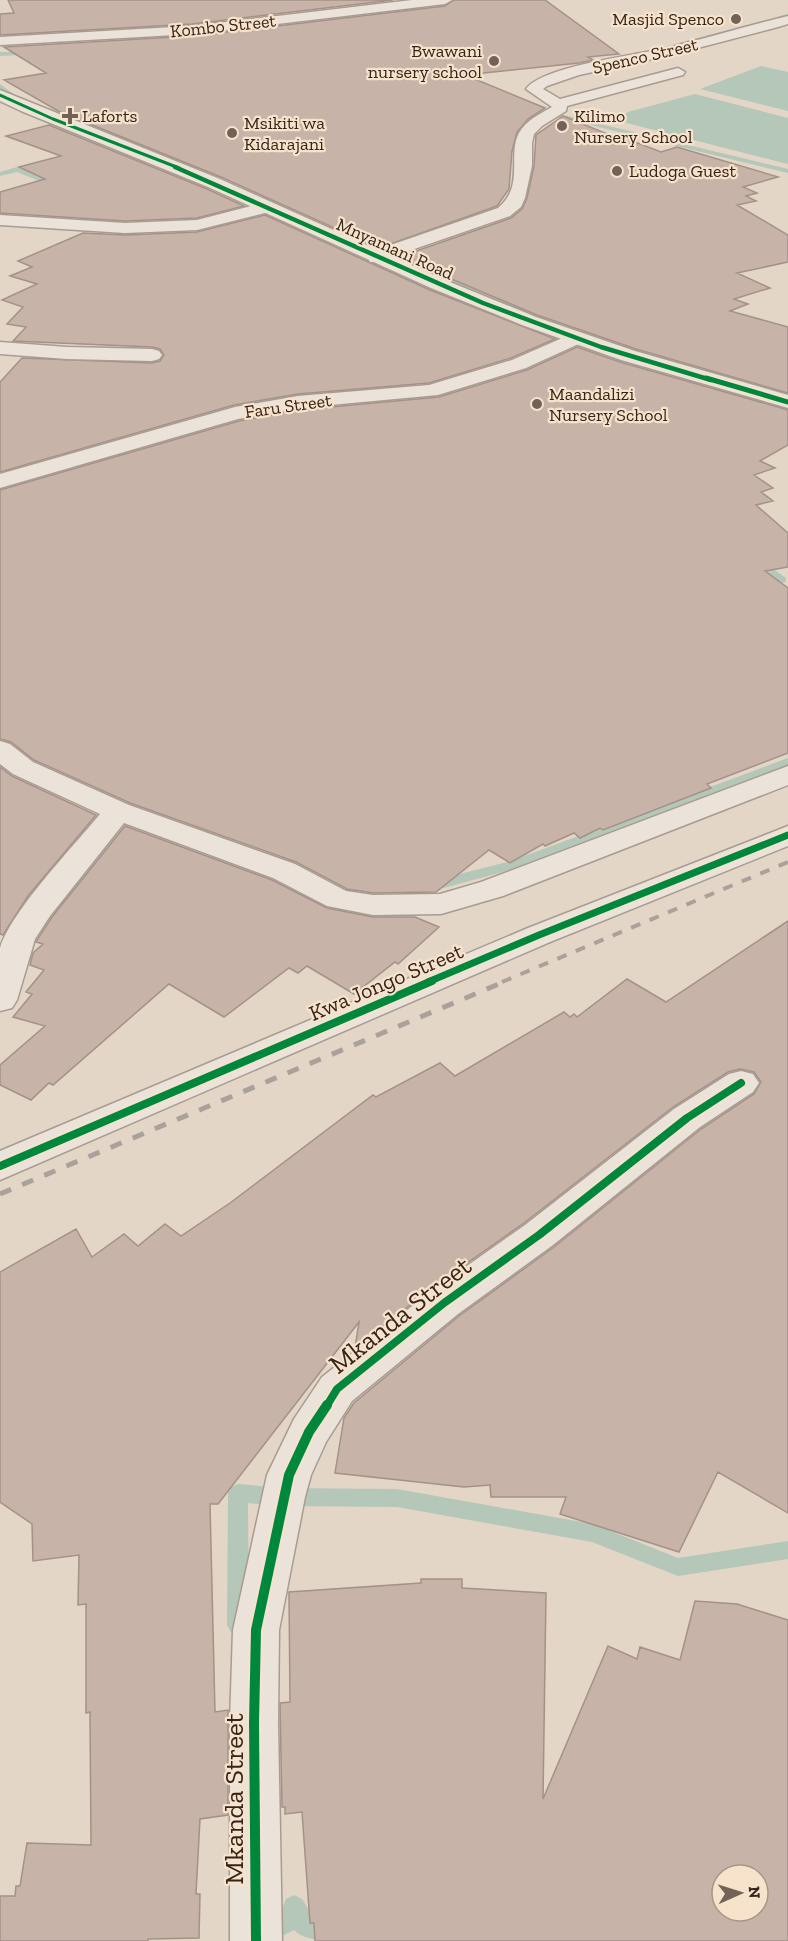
<svg xmlns="http://www.w3.org/2000/svg" width="788" height="1941" viewBox="0 0 788 1941" font-family="'Zilla Slab',serif">
<style>
.water{fill:#b4c7b8}
.lines{fill:none;stroke-linecap:round;stroke-linejoin:round}
.stream{fill:#b4c7b8;fill-rule:evenodd}
.building{fill:#c8b3a8;stroke:#a49187;stroke-width:1.5;fill-rule:evenodd}
.minor-casing{stroke:#a89c91;stroke-width:3}
.tertiary-casing{stroke:#a89c91;stroke-width:3}
.minor{fill:#ebe3da;fill-rule:evenodd}
.tertiary{fill:#ebe3da;fill-rule:evenodd}
.rail-far1{stroke:#aaa29a;stroke-width:4;stroke-dasharray:10 10;stroke-linecap:butt}
.rail{stroke:#aaa29a;stroke-width:5;stroke-dasharray:12 12;stroke-linecap:butt}
.cycleway-far5-casing{stroke:#f7e3cb;stroke-width:4.5}
.cycleway-far4-casing{stroke:#f7e3cb;stroke-width:7}
.cycleway-far3-casing{stroke:#f7e3cb;stroke-width:8}
.cycleway-far2-casing{stroke:#f7e3cb;stroke-width:10}
.cycleway-far1-casing{stroke:#f7e3cb;stroke-width:12}
.cycleway-casing{stroke:#f7e3cb;stroke-width:14}
.cycleway-far5{stroke:#00873e;stroke-width:3}
.cycleway-far4{stroke:#00873e;stroke-width:4.5}
.cycleway-far3{stroke:#00873e;stroke-width:5}
.cycleway-far2{stroke:#00873e;stroke-width:7}
.cycleway-far1{stroke:#00873e;stroke-width:8}
.cycleway{stroke:#00873e;stroke-width:10}
.poi-dot{fill:#736257;stroke:#f7e3cb;stroke-width:2}
.labels{text-anchor:middle;dominant-baseline:central;stroke-width:4.5;stroke-linejoin:round;paint-order:stroke}
.far-poi-label{font-size:18px;fill:#36231a;stroke:#f7e3cb;text-anchor:start}
.far-street-label{font-size:18px;fill:#36231a;stroke:#f7e3cb}
.street-label{font-size:22px;fill:#36231a;stroke:#f7e3cb}
.near-street-label{font-size:27px;fill:#36231a;stroke:#f7e3cb}
</style>
<rect width="100%" height="100%" fill="#e4d6c7"/>
<!-- water -->
<path class="water" d="M761 66 788 72V111L700 89Z
M695 94 788 118V164L615 120 628 112Z"/>
<g class="lines">
<!-- stream -->
<path class="stream" d="M788 14V18L678 46 675 44Z
M0 52H35L38 54 0 56Z
M0 84 24 102V104L10 99 0 90Z
M559 114 788 169V173L557 117Z
M100 130 208 168 209 170 202 172 97 134Z
M17 167 65 185 66 187 59 189 17 172 0 176V172Z
M358 237H364L560 325 553 327 358 241Z
M366 259H372L471 305 464 307 366 263Z
M581 332H587L788 393V399L581 336Z
M407 370C417 369 423 380 432 381 462 385 492 367 517 389L512 392 492 383 429 387 407 374Z
M405 385 408 386V390L321 397 238 411 233 408 259 401 300 394Z
M755 556 786 578V582L756 588V584L773 579 751 561 749 559Z
M788 758V767L521 867 444 888 429 890 422 886 424 883 511 861Z
M238 1484 283 1488 397 1489 593 1524 678 1558 788 1541V1559L678 1576 592 1542 397 1507 283 1506 248 1503 249 1625 245 1632 238 1635 231 1632 227 1625 228 1493 231 1487Z
M294 1895 302 1899 314 1918 333 1916 341 1920 345 1928 341 1936C325 1941 304 1941 294 1930L272 1941H254L251 1933 255 1925 281 1911 286 1899Z"/>
</g>
<!-- building -->
<path class="building" d="M8 0H393L192 24 0 35V14L14 13Z
M454 0H545L619 54 588 57 593 60 579 63 465 75 545 108 528 119 517 132 512 151 509 189 497 206 379 248 221 177 60 112 4 80 46 73 4 47 192 36 445 6Z
M563 116 617 138 622 137 661 152 677 147 778 177 743 187 757 193 746 196 756 201 737 205 788 235V262L737 273 770 288 734 299 748 304 730 311 788 327V393L636 349 537 315 399 257 511 218 522 209 527 198 534 166 536 135Z
M49 125 207 189 244 206 197 218 125 221 0 213V192L45 179 19 167 61 156 6 136Z
M265 215 430 290 555 339 511 358 429 383 298 394 234 405 0 472V382L22 358 152 363 160 361 164 355 160 349 152 347 13 341 26 327 7 324 23 307 2 300 37 284 10 276 32 267 18 261 83 233 125 235 197 232Z
M577 347 620 362 788 410V445L760 461 775 468 754 475 773 488 761 492 773 501 756 505 788 533V567L765 571 788 588V753L707 784 711 788 603 830 600 828 580 838 574 833 545 846 543 844 510 863 489 850 436 892 373 893 347 889 296 862 130 803 34 760 11 742 0 739V490L239 421 298 410 439 397 527 370Z
M0 767 12 776 96 815 28 896 3 935 0 934Z
M125 826 272 880 327 908 373 917H415L439 927 398 964 395 962 354 994 307 966 298 973 289 968 224 1017 169 984 53 1085 49 1083 31 1100 0 1085V1065L45 1026 13 1017 32 994 26 992 44 970 30 965 33 953 43 944 36 942 37 940 52 917Z
M788 921V1513L718 1472 679 1552 560 1514 566 1497H491L490 1485 464 1487 335 1473 344 1418 354 1403 459 1316 554 1247 701 1129 754 1094 761 1082 754 1072 740 1069 728 1072 673 1107 524 1223 429 1290 355 1348 359 1322 218 1504H210L215 1712 228 1710V1815L200 1819 196 1894H200L199 1938 148 1939V1941H0V1896H15L16 1886H20L27 1843 91 1845 90 1712 86 1713V1604L78 1605 79 1555 33 1561 32 1524 0 1502V1272L76 1229 92 1257 124 1234 138 1246 165 1224 181 1236 230 1203 373 1095 376 1097 440 1063 455 1076 564 1012 570 1017 574 1014 577 1017 627 979 666 1002Z
M421 1579H462V1588L546 1593 543 1799 608 1646 637 1659 640 1647 680 1660 695 1601 737 1604 788 1620V1941H315L314 1923H310L302 1812 285 1814V1807H282L280 1703 290 1702 289 1592 421 1583ZM722 1875H758V1911H722Z"/>
<g class="lines">
<!-- minor casing -->
<g class="minor-casing">
<path id="minor" d="M412 0H452L445 4 192 34 0 45V37L192 26Z
M788 16V24L778 27 667 56 579 75 547 86 543 89 560 99 678 68 685 72 683 75 567 106 566 111 542 126 534 134 532 143V166L525 198 521 207 510 216 394 256 384 262H370L368 258 382 248 498 208C525 186 507 155 519 133 526 120 540 114 552 107L526 89C543 66 636 55 667 48 707 38 747 26 788 16Z
M267 202 273 203 276 207 273 211 197 230 125 233 0 225V215L125 223 197 220Z
M576 332 583 334 586 338 583 342 526 368 438 395 298 408 238 419 0 488V474L235 407 298 396 429 385 512 360Z
M0 342 67 347 152 349 159 351 162 355 159 359 152 361 67 359 0 354Z
M0 741 10 744 33 762 129 805 295 864 346 891 373 895 440 894 481 882 788 766V785L503 896 441 914 373 915 327 906 273 878 124 823 50 916 35 939 17 1000 12 1008 0 1011V948C12 910 73 847 100 814L13 774 0 764Z
M788 826V846L550 942 0 1180V1151L528 928Z
M741 1071 753 1074 759 1083 753 1092 700 1127 553 1245 458 1314 352 1401 326 1442 311 1475 305 1497 279 1630 278 1723 282 1941H230V1723L233 1630 267 1475 294 1419 322 1377 430 1292 525 1225 674 1109 729 1074Z"/>
</g>
<!-- tertiary casing -->
<g class="tertiary-casing">
<path id="tertiary" d="M0 90 220 179 445 280 536 317 635 351 788 395V408L621 360 522 325 431 288 208 187 21 111 0 101Z"/>
</g>
<!-- minor -->
<use href="#minor" class="minor"/>
<!-- tertiary -->
<use href="#tertiary" class="tertiary"/>
<!-- rail-far1 -->
<path class="rail-far1" d="M502 982 788 862"/>
<!-- rail -->
<path class="rail" d="M0 1194 506 981"/>
<!-- cycleway-far5 casing -->
<g class="cycleway-far5-casing">
<path id="cycleway-far5" d="M0 95 53 119 179 168"/>
</g>
<!-- cycleway-far4 casing -->
<g class="cycleway-far4-casing">
<path id="cycleway-far4" d="M175 167 483 303 601 347 711 380"/>
</g>
<!-- cycleway-far3 casing -->
<g class="cycleway-far3-casing">
<path id="cycleway-far3" d="M706 378 788 402"/>
</g>
<!-- cycleway-far2 casing -->
<g class="cycleway-far2-casing">
<path id="cycleway-far2" d="M428 982 539 935 788 835"/>
</g>
<!-- cycleway-far1 casing -->
<g class="cycleway-far1-casing">
<path id="cycleway-far1" d="M0 1166 432 981
M326 1407 337 1389 444 1303 539 1235 687 1118 741 1083"/>
</g>
<!-- cycleway casing -->
<g class="cycleway-casing">
<path id="cycleway" d="M256 1941 254 1723 256 1630 289 1475 309 1432 327 1405"/>
</g>
<!-- cycleway-far5 -->
<use href="#cycleway-far5" class="cycleway-far5"/>
<!-- cycleway-far4 -->
<use href="#cycleway-far4" class="cycleway-far4"/>
<!-- cycleway-far3 -->
<use href="#cycleway-far3" class="cycleway-far3"/>
<!-- cycleway-far2 -->
<use href="#cycleway-far2" class="cycleway-far2"/>
<!-- cycleway-far1 -->
<use href="#cycleway-far1" class="cycleway-far1"/>
<!-- cycleway -->
<use href="#cycleway" class="cycleway"/>
</g>
<!-- markers -->
<g class="poi-dot">
<circle cx="736" cy="19" r="6"/>
<circle cx="494" cy="61" r="6"/>
<path d="M67 107h6v6h6v6h-6v6h-6v-6h-6v-6h6z"/>
<circle cx="562" cy="126" r="6"/>
<circle cx="232" cy="133" r="6"/>
<circle cx="617" cy="171" r="6"/>
<circle cx="537" cy="404" r="6"/>
</g>
<g class="labels">
<!-- far-poi labels -->
<g class="far-poi-label">
<text x="724" y="19" text-anchor="end">Masjid Spenco</text>
<text x="482" y="51" text-anchor="end">Bwawani<tspan x="482" dy="21">nursery school</tspan></text>
<text x="82" y="116">Laforts</text>
<text x="574" y="116">Kilimo<tspan x="574" dy="21">Nursery School</tspan></text>
<text x="244" y="123">Msikiti wa<tspan x="244" dy="21">Kidarajani</tspan></text>
<text x="629" y="171">Ludoga Guest</text>
<text x="549" y="394">Maandalizi<tspan x="549" dy="21">Nursery School</tspan></text>
</g>
<!-- far-street labels -->
<g class="far-street-label">
<text transform="translate(223 26) rotate(-6)">Kombo Street</text>
<text transform="translate(645 56) rotate(-13)">Spenco Street</text>
<text transform="translate(395 249) rotate(24)">Mnyamani Road</text>
<text transform="translate(288 406) rotate(-8)">Faru Street</text>
</g>
<!-- street labels -->
<g class="street-label">
<text transform="translate(386 982) rotate(-23)">Kwa Jongo Street</text>
</g>
<!-- near-street labels -->
<g class="near-street-label">
<text transform="translate(400 1315) rotate(-38)">Mkanda Street</text>
<text transform="translate(234 1799) rotate(-90)">Mkanda Street</text>
</g>
</g>
<!-- north arrow -->
<g transform="translate(740 1893) rotate(87)"><circle r="28" fill="#f7e3cb" stroke="#aa9684" stroke-width="1.5"/>
<path d="M0-4.5L10 22L0 15L-10 22Z" fill="#736257"/>
<text y="-9" font-size="16" font-weight="bold" text-anchor="middle" fill="#36231a">N</text>
</g>
</svg>
